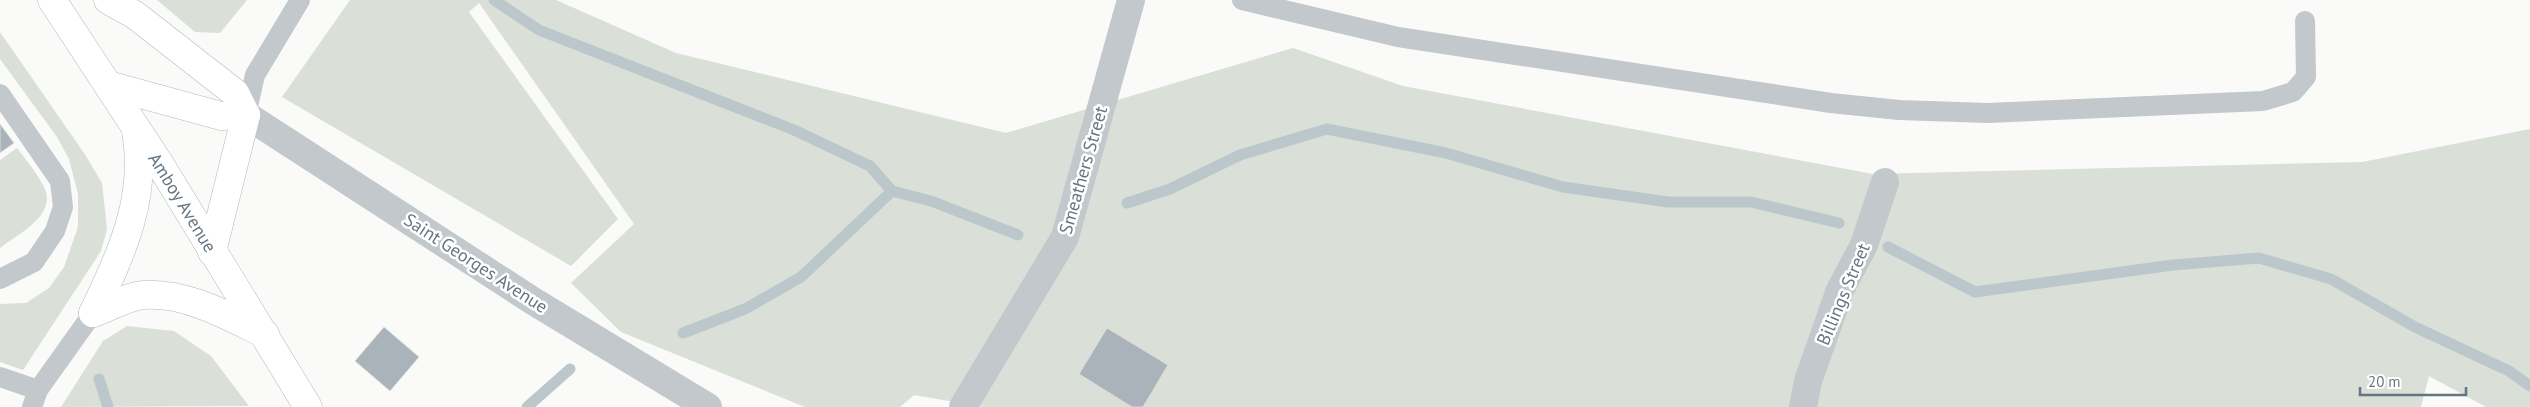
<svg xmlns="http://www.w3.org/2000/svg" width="2530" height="407" viewBox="0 0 2530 407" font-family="'PT Sans',sans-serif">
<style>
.green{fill:#dadfd7}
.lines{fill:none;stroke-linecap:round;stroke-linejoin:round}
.stream{stroke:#bbc7cb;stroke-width:11}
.building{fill:#aab3b9;stroke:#dcdcda}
.secondary-casing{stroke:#b3babf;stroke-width:29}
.lane{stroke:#c3c8cc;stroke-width:20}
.street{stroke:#c3c8cc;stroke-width:28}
.secondary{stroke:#fff;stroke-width:28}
.labels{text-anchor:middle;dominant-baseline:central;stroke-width:5;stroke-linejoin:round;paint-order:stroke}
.street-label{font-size:18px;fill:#657683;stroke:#fff}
</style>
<rect width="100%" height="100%" fill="#fafaf8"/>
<!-- green -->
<path class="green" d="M157 0H247L220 33 195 32Z
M350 0H556L676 53 1006 133 1293 48 1403 86 1873 174 2362 162 2530 129V407H2486L2429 376 2421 407H983L914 395 900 407H805L621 332 571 283 634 224 479 3 469 12 618 219 571 266 282 97Z
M0 32 84 153 102 183 107 229 101 251 23 370 0 362V304L26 303 49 288 64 267 78 227V194L69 159 57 137 0 59Z
M17 148C26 160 37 173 44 187 58 215 18 234 0 248V160Z
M127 326 174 331 211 356 249 406 61 407 103 341Z"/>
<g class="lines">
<!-- stream -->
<path class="stream" d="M494 0 539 30 794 130 870 166 892 191 931 201 1018 235
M1127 203 1170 189 1240 155 1327 129 1446 153 1563 187 1668 202H1751L1839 223
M1888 247 1975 292 2173 265 2259 258 2331 279 2415 327 2509 371 2530 386
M683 333 745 309 801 277 892 191
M99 379 108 407
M527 407 570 369"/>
</g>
<!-- building -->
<path class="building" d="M0 124 14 143 0 153Z
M384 327 419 357 390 391 355 361Z
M1107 328 1168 365 1143 407H1132L1079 374Z"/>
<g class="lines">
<!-- secondary casing -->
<g class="secondary-casing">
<g id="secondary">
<path id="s1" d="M52 0 161 166 308 407"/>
<path d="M108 0 135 15 235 93 246 115 212 252"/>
<path d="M108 85 221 116 246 115"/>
<path d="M93 313C121 254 148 199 136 131"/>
<path d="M93 313C108 308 128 296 144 295 186 292 228 316 265 334"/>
</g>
</g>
<!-- lane -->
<path class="lane" d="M1242 0 1398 37 1831 103 1899 110 1988 113 2263 101 2293 92 2306 77 2305 21
M0 94 60 181 63 207 55 231 34 262 0 279
M246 115 255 75 300 0
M0 377 38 390
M32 407 38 390 93 313"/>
<!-- street -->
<path class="street" d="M246 115 533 301 708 407
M963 407 1065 237 1131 0
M1803 407 1808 381 1840 290 1864 245 1885 182"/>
<!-- secondary -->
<use href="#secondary" class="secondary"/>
</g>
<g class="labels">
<!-- street labels -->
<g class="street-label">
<text transform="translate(1083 170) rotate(-74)">Smeathers Street</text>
<text stroke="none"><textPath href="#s1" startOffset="241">Amboy Avenue</textPath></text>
<text transform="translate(476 263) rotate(33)">Saint Georges Avenue</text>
<text transform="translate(1843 294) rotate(-67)">Billings Street</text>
</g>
</g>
<!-- scale -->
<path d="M2360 387v8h106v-8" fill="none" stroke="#657683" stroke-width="2.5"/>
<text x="2368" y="387" font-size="15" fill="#657683" stroke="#ffffff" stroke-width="4" paint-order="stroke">20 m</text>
</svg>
